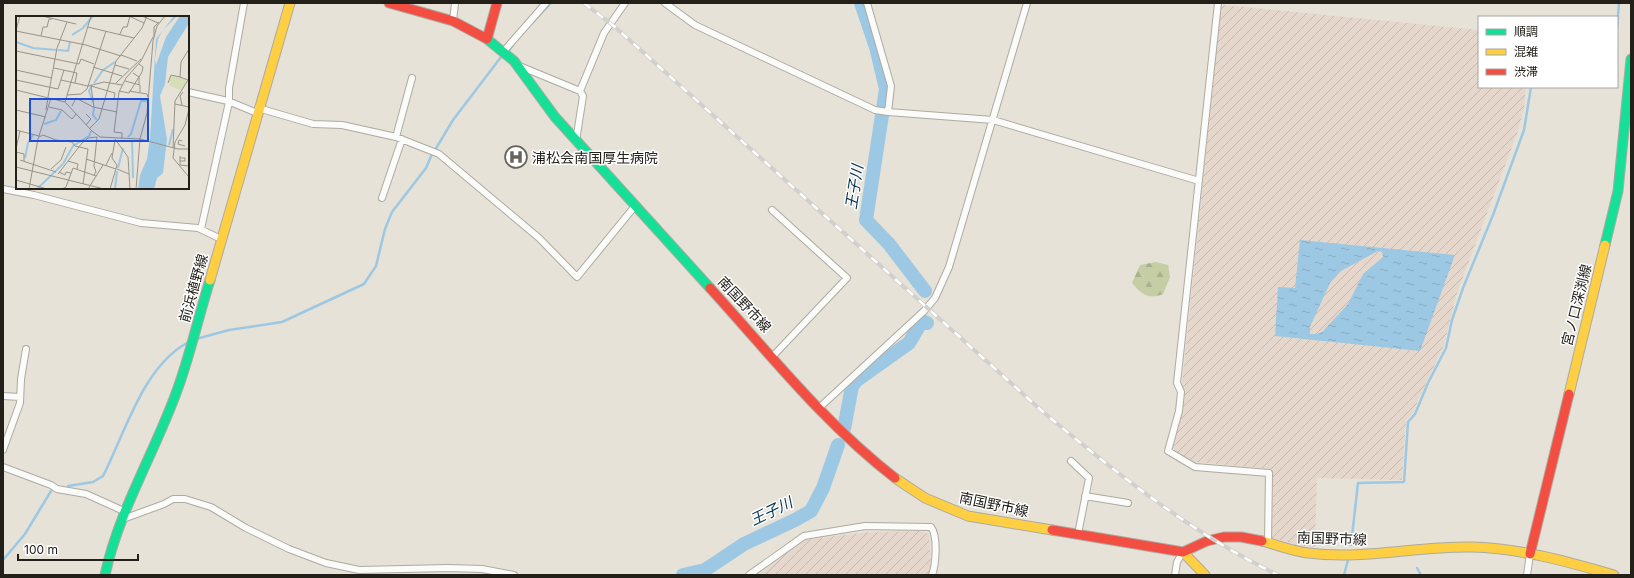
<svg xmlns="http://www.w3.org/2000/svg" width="1634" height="578" viewBox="0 0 1634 578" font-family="Inter,'Noto Sans JP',sans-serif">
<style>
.industrial{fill:url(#industrial-furrows)}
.forest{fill:url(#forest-firs)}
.water{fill:url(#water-ripples);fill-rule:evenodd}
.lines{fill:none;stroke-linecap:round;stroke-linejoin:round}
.stream{stroke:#9dc8e3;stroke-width:2.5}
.river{stroke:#9dc8e3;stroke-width:14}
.street-casing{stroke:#adaaa2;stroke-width:8}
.fast-casing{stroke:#adaaa2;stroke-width:11}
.slow-casing{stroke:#adaaa2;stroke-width:11}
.jam-casing{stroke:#adaaa2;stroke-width:11}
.street{stroke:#fbfbf9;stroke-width:6}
.fast{stroke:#16e098;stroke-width:9}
.slow{stroke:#ffcf43;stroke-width:9}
.jam{stroke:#f24e42;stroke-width:9}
.rail-casing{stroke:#d2d0cd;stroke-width:4}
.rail{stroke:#fff;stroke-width:2.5;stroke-dasharray:8;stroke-linecap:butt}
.labels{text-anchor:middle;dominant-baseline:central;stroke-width:3;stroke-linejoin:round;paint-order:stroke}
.poi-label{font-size:14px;fill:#222019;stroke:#fff;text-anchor:start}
.street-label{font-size:14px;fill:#222019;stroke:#fff}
.water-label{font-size:15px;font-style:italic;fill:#003450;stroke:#fff}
.inset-river{fill:none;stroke:#9dc8e3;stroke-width:2}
.inset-road{fill:none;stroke:#98948b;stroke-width:1}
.view{fill:#1d4ed8;fill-opacity:0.15;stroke:#1d4ed8;stroke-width:2}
.inset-edge{fill:none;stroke:#222019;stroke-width:2}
</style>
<defs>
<pattern id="industrial-furrows" width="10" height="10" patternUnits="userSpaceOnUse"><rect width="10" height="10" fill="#e6d7cd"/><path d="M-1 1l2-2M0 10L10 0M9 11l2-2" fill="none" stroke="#c5b8af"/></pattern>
<pattern id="forest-firs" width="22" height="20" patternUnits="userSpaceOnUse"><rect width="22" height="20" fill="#c4cda4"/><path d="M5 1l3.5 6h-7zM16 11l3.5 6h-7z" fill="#a8b08d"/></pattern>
<pattern id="water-ripples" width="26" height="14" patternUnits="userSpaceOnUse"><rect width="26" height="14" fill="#9dc8e3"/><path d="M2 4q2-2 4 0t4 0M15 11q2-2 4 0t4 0" fill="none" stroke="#87acc2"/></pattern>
</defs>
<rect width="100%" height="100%" fill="#e6e2d7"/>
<!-- industrial -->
<path class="industrial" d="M1225 5 1479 30V87H1526L1524 108 1518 131 1457 293 1444 345 1412 414 1406 420 1402 480 1317 478 1315 547 1301 546 1272 538 1273 469 1195 462 1175 451 1173 448 1182 412 1184 394 1182 384 1221 7Z
M919 531 929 534 931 567 928 575H758L804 540 869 532Z"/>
<!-- forest -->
<path class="forest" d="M1156 262 1168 265 1170 277 1163 294C1149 300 1141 294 1132 283L1140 265Z"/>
<!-- water -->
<path class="water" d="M1300 240 1455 255 1420 351 1275 336 1278 287 1295 288ZM1378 251 1382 252 1383 257 1363 274 1348 304 1323 331 1318 334H1310V327L1330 283 1341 271Z"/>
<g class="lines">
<!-- stream -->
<path class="stream" d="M531 24 551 3
M1617 29 1619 3
M508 52 513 45
M435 150 453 120 501 57
M196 339 229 330 282 322 364 284 376 266 385 229 392 212 426 168 432 154
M68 486 93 482 103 476C125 433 143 367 187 343
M1351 545 1358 483 1404 482 1408 422 1415 414 1428 383 1446 348 1452 320 1463 288 1493 215 1524 130 1531 87
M3 560 25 534 51 491
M1417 568 1421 575
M1344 575 1348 560"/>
<!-- river -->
<path class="river" d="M861 3 876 47 886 89 883 109
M882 115 866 220 889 244 925 291
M844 429 852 386 857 380 909 343 922 321 927 323
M683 575 705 570 744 544 795 520 811 511 823 488 838 445"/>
<!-- street casing -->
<g class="street-casing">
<path id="street" d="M665 3 695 25 875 110 888 112 993 120 1199 181
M867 3 891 86 888 112
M1218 3 1177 383 1181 392 1179 411 1168 451 1195 467 1269 473 1268 544
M453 21 455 3
M503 52 546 3
M517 65 580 91 583 96 576 141
M580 91 604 33 625 3
M188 92 228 101 257 113
M258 108 313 124 342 125 396 137 439 154 539 238 577 277 635 206
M396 137 412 78
M3 189 34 195 141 223 198 228 221 239
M382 198 402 139
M772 210 847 278 773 356
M201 229 229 102V88L244 3
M3 396 20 397
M819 408 924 311 935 298 949 267 1027 3
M3 450 20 403 21 379 26 349
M1071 461 1089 478 1078 534
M3 467 51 485 57 489 86 494 126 512
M1085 496 1128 503
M123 519 164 504 173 499H185L211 507 246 528 289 549 326 563 359 570 448 568 482 569 514 575
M749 575 804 536 865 526 931 527C938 536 936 564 932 575
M1175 575 1177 562 1183 552
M1527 575 1530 554"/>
</g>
<!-- fast casing -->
<g class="fast-casing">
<path id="fast" d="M487 39 514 61 555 117 710 288
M1605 245 1618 191 1631 59
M105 575C119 509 157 449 179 385 191 351 199 315 210 280"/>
</g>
<!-- slow casing -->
<g class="slow-casing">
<path id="slow" d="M210 280 290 3
M1569 394 1605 245
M895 478 925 498 968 516 1052 530
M1262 541C1277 545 1292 551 1308 553 1363 560 1417 546 1472 547 1520 548 1568 562 1614 575
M1183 552 1205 575"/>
</g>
<!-- jam casing -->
<g class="jam-casing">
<path id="jam" d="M389 3 453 21 487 39 497 3
M710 288C769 353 825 424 895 478
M1052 530 1183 552 1207 541 1224 537H1241L1262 541
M1530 554 1569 394"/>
</g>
<!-- street -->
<use href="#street" class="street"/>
<!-- fast -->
<use href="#fast" class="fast"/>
<!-- slow -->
<use href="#slow" class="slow"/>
<!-- jam -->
<use href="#jam" class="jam"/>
<!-- rail casing -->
<g class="rail-casing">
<path id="rail" d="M584 3 615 27 1042 411C1116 473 1191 533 1278 575"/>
</g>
<!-- rail -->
<use href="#rail" class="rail"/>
</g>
<!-- icons -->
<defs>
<g id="hospital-ring" transform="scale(1.15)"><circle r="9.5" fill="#fff" stroke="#67645c" stroke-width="1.5"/><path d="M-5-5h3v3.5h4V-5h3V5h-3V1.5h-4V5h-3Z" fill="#67645c"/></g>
</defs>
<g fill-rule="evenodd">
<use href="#hospital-ring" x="516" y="157"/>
</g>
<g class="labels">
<!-- poi labels -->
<g class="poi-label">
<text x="532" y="157">浦松会南国厚生病院</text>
</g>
<!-- street labels -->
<g class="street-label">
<text transform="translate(193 288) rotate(-74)">前浜植野線</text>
<text transform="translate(745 304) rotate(47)">南国野市線</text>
<text transform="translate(1576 305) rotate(-76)">宮ノ口深渕線</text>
<text transform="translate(994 504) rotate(12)">南国野市線</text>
<text transform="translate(1332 538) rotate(2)">南国野市線</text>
</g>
<!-- water labels -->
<g class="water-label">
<text transform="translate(854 187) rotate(-81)">王子川</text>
<text transform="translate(771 511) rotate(-26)">王子川</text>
</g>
</g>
<!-- overview -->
<g transform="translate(16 16)">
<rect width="173" height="173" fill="#e6e2d7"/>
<path d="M155 59 171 64 166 74 153 70Z" fill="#d5deb7"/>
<path d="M158 0H161L147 14 142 23 139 43 140 49 150 21 164 0H173V7L152 41 149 68 144 80 151 123 147 157 141 162 138 173H122L124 159 131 143 134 122 140 23Z" fill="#9dc8e3"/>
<path class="inset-river" d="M56 19 67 12 77 0M0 26 17 32 41 34M42 34 52 35 54 26M87 54 99 46M78 67 87 54M76 69 73 75 77 86M78 92 77 99 81 104M28 108 40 104 45 95M112 121 115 118 125 85H131M116 124 117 162M153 129 157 113M9 142 12 127 17 119M102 152 107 132M21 173 47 148 57 130 73 120 75 115M99 173 101 155"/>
<path class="inset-road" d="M26 0 60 8M113 0 128 7M126 0 142 7M72 11 118 22M0 14 4 0M0 15 70 29 105 40M104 18 107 11H111L114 0M25 20 27 11H31L33 3H36M138 21V11L143 6M0 35 63 48 65 43 78 48M105 39 121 45M99 49 113 53M77 51 106 60M38 52 61 57 59 67M0 54 36 62M117 57 123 61V69M0 64 42 73 48 54M45 64 72 70 88 66 106 69M109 65 124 69V76M100 67 125 43M152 67 155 59 164 61M0 74 49 86 76 115 84 121 124 123 162 133H173M103 75 113 77 126 56 127 51 123 48M113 75 131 78 132 81M51 79 65 78 71 73 90 15M32 81 41 32 51 6M49 86 75 0M159 88 173 91M166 89 164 80 167 76M56 90 60 82 77 91 101 96M33 91 46 94 56 103 60 98M78 91 75 70 99 77 98 83H102M173 93 169 109 159 126 157 142 173 161M0 94 30 101M30 94 32 82M70 98 75 103 70 109M73 113 83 103 100 45 126 12 131 0M0 114 23 120M23 121 27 119 40 124 56 126 59 130 72 133 67 168M99 123 112 141 114 173M106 123V117L98 116 103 76 110 62 125 45 137 21M124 123 131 97 137 25 141 10 149 0M166 125 163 124 162 128 169 130M157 132 159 85 172 64 164 61 165 46 173 33M0 133 4 115M0 136 8 138V145M164 140V149L173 150M70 143 100 153M4 144 40 156M52 145 62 148 61 153M164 145H169V142H164M90 149 96 137M0 151 88 173M35 153 45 144 50 131M101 153 113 158M43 156 49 159 50 156 55 157M42 158 66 127 72 122 81 121 78 150 80 156 78 159M0 164 31 173M13 173 22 123 35 82M46 173 50 171 57 152 80 160M72 173 87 149M94 173 101 149 96 142 99 124M120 173 124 123"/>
<path class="view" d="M14 83H132V125H14Z"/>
<rect width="173" height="173" class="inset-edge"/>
</g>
<!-- border -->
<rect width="1634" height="578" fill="none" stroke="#222019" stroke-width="8"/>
<!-- legend -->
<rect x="1478" y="16" width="140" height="72" fill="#ffffff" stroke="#a7a6a3"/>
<rect x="1486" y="29" width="20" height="6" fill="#16e098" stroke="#a7a6a3"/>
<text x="1514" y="36" font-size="12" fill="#222019">順調</text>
<rect x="1486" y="49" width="20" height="6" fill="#ffcf43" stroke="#a7a6a3"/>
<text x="1514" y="56" font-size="12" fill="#222019">混雑</text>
<rect x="1486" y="69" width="20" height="6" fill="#f24e42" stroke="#a7a6a3"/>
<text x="1514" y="76" font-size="12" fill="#222019">渋滞</text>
<!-- scale -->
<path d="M18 554v6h120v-6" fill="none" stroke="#222019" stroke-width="2"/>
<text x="24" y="554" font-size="12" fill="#222019" stroke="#ffffff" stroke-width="3" paint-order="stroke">100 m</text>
</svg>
